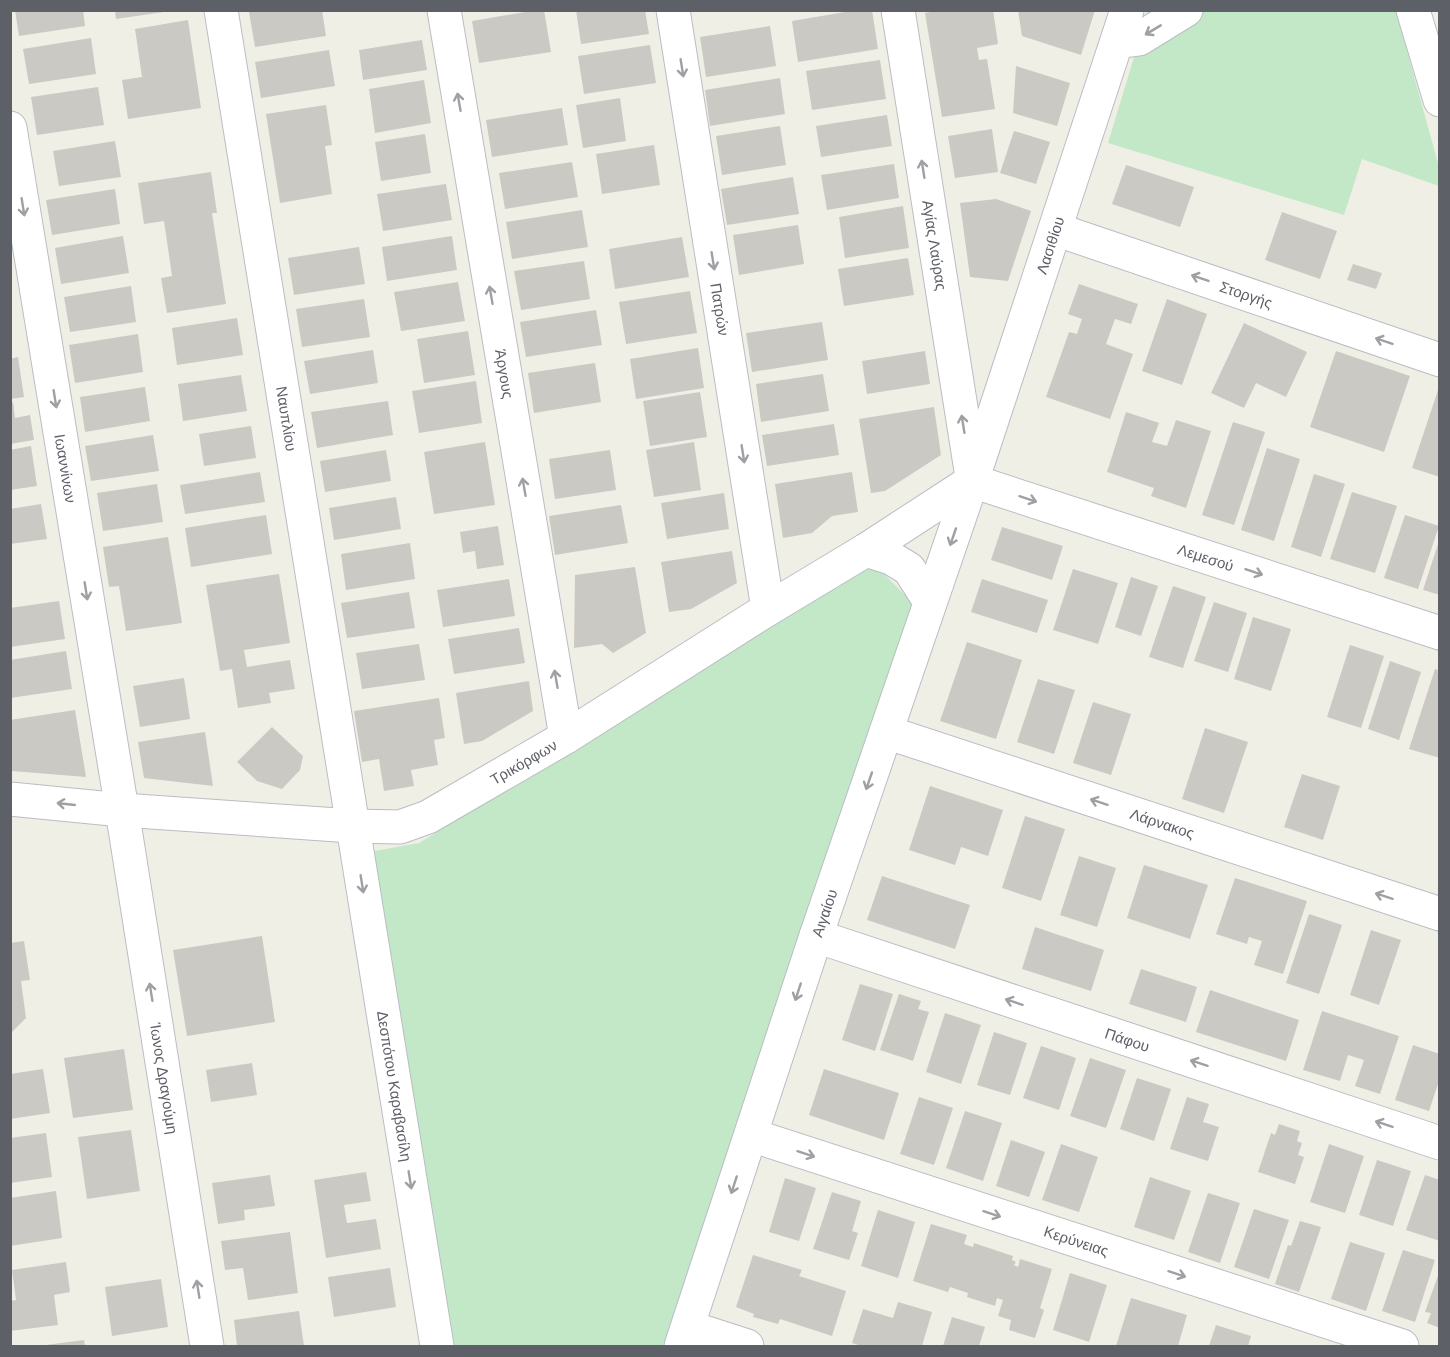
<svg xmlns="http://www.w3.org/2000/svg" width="1450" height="1357" viewBox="0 0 1450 1357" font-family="Helvetica,sans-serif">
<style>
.green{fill:#c2e8c7}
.building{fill:#cbc9c3}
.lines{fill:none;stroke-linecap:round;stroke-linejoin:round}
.minor-casing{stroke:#babdc2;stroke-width:35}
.minor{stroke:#fff;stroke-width:33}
.oneway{stroke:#9ea0a4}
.labels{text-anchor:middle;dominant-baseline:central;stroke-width:4.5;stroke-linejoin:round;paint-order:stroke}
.street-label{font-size:15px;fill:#5d6067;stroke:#fff}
</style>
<rect width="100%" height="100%" fill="#f0efe6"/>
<!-- green -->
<path class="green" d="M1148 11H1396L1439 167V186L1362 159 1344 215 1108 143Z
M873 563 918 608 672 1346H445L369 852 419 843Z"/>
<!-- building -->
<path class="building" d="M15 10H83L85 26 19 36Z
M115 10H164V12L116 19Z
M258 10H322L326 36 255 47 249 12Z
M537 10H544L551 52 479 63 472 21Z
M576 10H645L649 34 581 44Z
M857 10H872L878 49 798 62 792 21Z
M941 10H993L998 44 977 48 979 60 987 59 995 109 942 117 925 13Z
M1018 10H1095L1081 55 1022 36Z
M188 20 201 108 128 119 122 80 142 77 135 29Z
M770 26 776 66 706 77 700 37Z
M91 38 96 74 29 84 23 49Z
M422 40 427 70 363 80 359 50Z
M650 45 656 83 584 94 578 56Z
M329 50 335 86 261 98 255 62Z
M880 60 886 99 812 110 806 71Z
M1016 66 1070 83 1057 126 1013 113Z
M780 78 785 114 710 126 705 90Z
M424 80 431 123 375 133 369 89Z
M98 87 104 125 37 135 31 97Z
M620 98 626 141 583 148 576 105Z
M326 105 332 145 325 146 332 194 280 203 266 114Z
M562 108 568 145 492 157 486 120Z
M887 115 892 146 821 157 816 126Z
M780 126 786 165 722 175 716 136Z
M992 129 998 172 955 178 948 136Z
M1014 131 1050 142 1036 184 1000 173Z
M425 134 431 173 381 181 375 142Z
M115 141 121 177 59 186 53 151Z
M654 145 660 185 602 194 596 154Z
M572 162 578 197 505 209 499 173Z
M894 164 899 198 827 210 821 175Z
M1126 165 1194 187 1180 227 1112 204Z
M211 172 217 213H212L226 304 167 313 161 278 172 276 164 221 144 224 138 183Z
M793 177 799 214 727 225 721 189Z
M446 184 452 220 383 231 377 194Z
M115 189 120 224 52 235 46 200Z
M996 199 1031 211 1008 281 970 277 960 203Z
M903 206 909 248 845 258 839 217Z
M582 210 588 247 512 259 506 222Z
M1282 212 1337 231 1320 279 1265 260Z
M798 225 804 264 739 275 733 235Z
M123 236 129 273 61 284 55 248Z
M452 236 457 270 387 281 382 247Z
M682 237 689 277 615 289 609 249Z
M359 247 365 284 294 295 288 258Z
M908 258 914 295 844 306 838 269Z
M584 261 590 299 521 310 514 271Z
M1353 264 1382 273 1376 289 1347 280Z
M458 282 465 321 401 331 394 292Z
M1079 284 1138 304 1131 324 1115 319 1106 344 1133 354 1110 419 1046 397 1069 332 1077 334 1082 319 1068 314Z
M131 286 136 322 70 332 64 297Z
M690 291 697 333 626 344 619 302Z
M364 299 370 337 302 347 296 309Z
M1167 299 1207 314 1182 385 1142 371Z
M596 310 602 345 526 357 520 322Z
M237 318 243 355 177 365 172 328Z
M822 322 828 360 752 372 746 333Z
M1244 323 1307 352 1286 397 1256 383 1244 408 1211 393Z
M468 331 475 375 424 383 417 339Z
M138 334 143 372 75 383 69 345Z
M698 348 704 388 636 399 630 359Z
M373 350 378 383 310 394 304 361Z
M925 351 930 384 867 394 862 361Z
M1336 351 1410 376 1384 452 1310 427Z
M18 357 24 397 10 399V359Z
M595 363 601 402 534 413 528 373Z
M823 374 829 411 761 422 756 384Z
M241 375 247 411 183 421 178 384Z
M476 381 482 423 419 433 412 391Z
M145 387 150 421 85 432 80 397Z
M1439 387H1440V477L1412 468Z
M700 392 707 437 650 446 643 401Z
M388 401 393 435 317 448 311 412Z
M13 402 15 418 30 415 34 440 10 444V403Z
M934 407 941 455 885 491 871 493 859 419Z
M1126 412 1159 423 1152 442 1167 446 1176 420 1211 431 1186 508 1151 496 1154 488 1107 472Z
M1233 422 1265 432 1234 525 1202 515Z
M834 424 839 455 767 466 762 435Z
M251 426 256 458 204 466 199 434Z
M153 435 159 471 91 481 85 446Z
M485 442 495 505 434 514 424 452Z
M694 442 701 490 654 497 646 450Z
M31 446 37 486 10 490V450Z
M1267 448 1300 459 1274 541 1241 530Z
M386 450 391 481 325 492 320 461Z
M610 450 616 490 555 499 549 459Z
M260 472 265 502 185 514 180 485Z
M852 472 858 512 832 516 812 533 783 538 775 484Z
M1314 474 1345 484 1321 557 1291 547Z
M157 484 163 522 103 531 97 493Z
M1352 492 1397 506 1375 573 1330 559Z
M724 493 729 529 667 539 661 503Z
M396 497 401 529 334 540 329 508Z
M41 504 47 539 10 544V509Z
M621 505 628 543 555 555 549 516Z
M266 515 272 554 191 567 185 528Z
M1405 515 1439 526 1418 589 1384 578Z
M498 526 504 565 477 569 475 551 463 553 460 532Z
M1002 527 1063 546 1052 580 991 560Z
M168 537 182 623 126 631 119 586 109 587 103 547Z
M1439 541H1440V595L1423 590Z
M410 543 415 579 346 590 341 554Z
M732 551 737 583 691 609 669 612 661 562Z
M635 567 646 633 613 653 602 644 574 648 575 575Z
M1073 569 1118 583 1098 644 1053 630Z
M279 574 290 643 244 650 247 667 290 660 295 689 269 693 271 703 238 708 232 669 220 671 206 585Z
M1131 577 1158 586 1141 636 1115 627Z
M509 579 515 616 443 627 437 590Z
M982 579 1048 600 1037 633 971 612Z
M1173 586 1206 597 1183 668 1149 657Z
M409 592 415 628 347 638 341 603Z
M59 601 65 639 10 647V608Z
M1214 602 1247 613 1228 672 1194 661Z
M1253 617 1291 629 1271 691 1234 679Z
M519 628 525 663 454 674 448 639Z
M967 642 1022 660 996 739 940 721Z
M419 644 425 680 362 689 356 653Z
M1350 645 1384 656 1361 728 1327 717Z
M66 651 72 689 10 698V660Z
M1390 661 1421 672 1399 740 1368 729Z
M1435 669 1440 671V758L1409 749Z
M184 678 190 719 140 727 133 686Z
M1038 679 1075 690 1054 754 1017 742Z
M529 681 533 711 482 741 464 744 456 693Z
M439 698 445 738 434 740 438 765 411 770 414 786 384 791 379 759 362 762 354 711Z
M1093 702 1131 714 1111 775 1073 763Z
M75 710 86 777 12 771 10 720Z
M272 727 303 756 300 770 282 789 257 781 237 762Z
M1205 728 1248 742 1224 813 1182 799Z
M205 732 213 786 144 778 138 742Z
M1302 774 1340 786 1323 840 1284 827Z
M930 786 1003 810 988 856 961 847 955 865 909 850Z
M1025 816 1065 829 1041 901 1002 888Z
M1079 856 1116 868 1097 927 1060 915Z
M1144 865 1208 885 1190 939 1127 918Z
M882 876 970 905 955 949 867 920Z
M1235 878 1307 901 1283 974 1254 965 1262 941 1249 937 1247 944 1216 934Z
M1309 914 1342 925 1319 994 1286 983Z
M1035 927 1104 950 1091 991 1022 969Z
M1371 930 1401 940 1379 1005 1350 995Z
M262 936 275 1022 187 1036 173 950Z
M24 941 30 980 21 981 26 1018 10 1034V943Z
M1141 969 1197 987 1186 1022 1129 1004Z
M860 984 893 994 875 1051 842 1040Z
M1210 990 1299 1020 1286 1061 1196 1032Z
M899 994 921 1001 918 1009 929 1012 913 1061 880 1050Z
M1322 1011 1399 1036 1380 1094 1355 1086 1364 1060 1348 1055 1340 1081 1303 1070Z
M945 1013 981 1025 961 1084 926 1072Z
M994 1032 1027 1043 1010 1095 977 1085Z
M1413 1045 1440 1054V1078L1429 1111 1395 1100Z
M1041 1046 1076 1058 1059 1110 1023 1098Z
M124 1049 133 1110 73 1118 64 1058Z
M1090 1058 1126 1070 1106 1128 1070 1116Z
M252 1063 257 1095 211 1102 206 1070Z
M43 1069 50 1113 10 1119V1074Z
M824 1069 899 1093 884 1140 809 1115Z
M1137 1078 1171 1089 1154 1141 1120 1129Z
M919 1097 953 1108 934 1165 900 1154Z
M1187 1097 1209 1104 1203 1122 1219 1127 1208 1161 1170 1149Z
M965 1111 1002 1123 983 1181 946 1168Z
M1279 1124 1300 1131 1297 1141 1302 1143 1298 1155 1304 1157 1295 1184 1258 1172 1271 1133 1275 1135Z
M131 1130 140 1191 87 1199 78 1137Z
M46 1133 52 1177 10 1183V1138Z
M1011 1140 1045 1152 1029 1197 996 1186Z
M1061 1144 1098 1157 1079 1212 1042 1200Z
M1329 1144 1364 1156 1345 1213 1310 1202Z
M1377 1160 1411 1171 1393 1226 1359 1215Z
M366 1172 371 1201 344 1205 347 1223 376 1219 381 1249 326 1258 314 1180Z
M270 1175 275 1206 244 1210 245 1220 218 1224 212 1183Z
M1425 1175 1440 1180V1241L1406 1230Z
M1150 1177 1191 1191 1174 1240 1134 1227Z
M785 1178 816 1188 799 1241 769 1232Z
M56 1191 62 1238 10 1246V1198Z
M832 1192 861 1201 852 1231 858 1233 849 1260 813 1249Z
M1208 1193 1240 1203 1220 1263 1188 1252Z
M1254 1209 1289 1220 1269 1279 1234 1267Z
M878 1210 915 1222 898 1278 861 1266Z
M1300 1221 1321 1227 1299 1292 1275 1284 1288 1245 1291 1246Z
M931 1224 967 1235 964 1244 973 1247 974 1243 1013 1256 1012 1260 1016 1262 1014 1265 1018 1267 1020 1259 1052 1269 1040 1308 1044 1310 1035 1338 1009 1330 1011 1320 998 1316 1003 1300 997 1298 995 1306 967 1297 968 1293 950 1287 948 1292 913 1281Z
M290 1232 298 1293 248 1300 243 1268 225 1270 221 1241Z
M1350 1242 1385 1253 1366 1311 1331 1299Z
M1403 1250 1435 1260 1415 1322 1382 1311Z
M753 1255 802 1270 799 1276 846 1291 832 1336 780 1319 778 1324 753 1317 754 1314 736 1307Z
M66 1262 70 1292 54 1295 58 1325 10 1331V1301L16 1300 12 1270Z
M390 1268 396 1307 334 1317 328 1277Z
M1440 1270V1328L1427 1323 1431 1313 1425 1312Z
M1070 1273 1107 1285 1089 1342 1053 1330Z
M161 1279 168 1327 112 1336 105 1287Z
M1131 1298 1187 1315 1178 1346H1116Z
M898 1302 932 1312 922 1346H862L852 1343 863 1309 893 1318Z
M299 1311 304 1346H237L234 1320Z
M952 1317 985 1327 979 1346H943Z
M1216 1325 1251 1336 1248 1346H1209Z
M84 1340 85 1346H46V1345Z"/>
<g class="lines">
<!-- minor casing -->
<g class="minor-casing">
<g id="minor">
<path id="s1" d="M221 10 437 1346"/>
<path id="s2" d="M444 10 566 737"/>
<path id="s3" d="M673 10 768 609"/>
<path id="s4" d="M898 10 972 477"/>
<path d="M1413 10 1440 100"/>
<path d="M1117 42 1139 39 1186 10"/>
<path id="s5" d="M10 128 122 810 207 1346"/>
<path id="s6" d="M1055 229 1440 360"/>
<path id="s7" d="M972 481 1440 633"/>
<path d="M866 550 891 558 909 569 930 602"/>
<path id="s8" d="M886 732 1440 914"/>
<path id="s9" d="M10 799 122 810 352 826 400 827 428 817 566 737 768 609 866 550 972 481"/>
<path id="s10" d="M816 936 1440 1143"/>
<path id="s11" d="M751 1135 1402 1346"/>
<path d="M688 1327 747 1346"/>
<path id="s12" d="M681 1346 816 936 972 481 1127 10"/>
</g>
</g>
<!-- minor -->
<use href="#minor" class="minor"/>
</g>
<!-- one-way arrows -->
<defs><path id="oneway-shaft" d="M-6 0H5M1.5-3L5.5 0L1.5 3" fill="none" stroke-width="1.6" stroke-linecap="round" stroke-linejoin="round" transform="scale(1.5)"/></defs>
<g class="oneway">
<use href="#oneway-shaft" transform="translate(1153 30) rotate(149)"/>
<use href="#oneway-shaft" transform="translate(682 68) rotate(81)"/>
<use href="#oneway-shaft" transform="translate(459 102) rotate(-100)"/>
<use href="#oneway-shaft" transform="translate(923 169) rotate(-99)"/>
<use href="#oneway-shaft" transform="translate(23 207) rotate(81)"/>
<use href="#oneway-shaft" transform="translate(713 261) rotate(81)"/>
<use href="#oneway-shaft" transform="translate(1200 278) rotate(-161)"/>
<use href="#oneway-shaft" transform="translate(491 295) rotate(-100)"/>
<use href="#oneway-shaft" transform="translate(1384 341) rotate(-161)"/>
<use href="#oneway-shaft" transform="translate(55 399) rotate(81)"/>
<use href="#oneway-shaft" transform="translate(963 424) rotate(-99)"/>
<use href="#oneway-shaft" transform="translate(743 454) rotate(81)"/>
<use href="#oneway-shaft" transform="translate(524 487) rotate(-100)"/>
<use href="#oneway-shaft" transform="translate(1028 499) rotate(18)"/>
<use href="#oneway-shaft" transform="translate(953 537) rotate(109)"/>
<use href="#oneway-shaft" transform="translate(1254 572) rotate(18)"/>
<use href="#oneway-shaft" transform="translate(86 591) rotate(81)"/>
<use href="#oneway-shaft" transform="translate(556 679) rotate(-100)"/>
<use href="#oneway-shaft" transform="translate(869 781) rotate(109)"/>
<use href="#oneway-shaft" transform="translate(1099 802) rotate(-162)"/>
<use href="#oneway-shaft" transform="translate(66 804) rotate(-174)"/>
<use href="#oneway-shaft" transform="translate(362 884) rotate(81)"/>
<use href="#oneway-shaft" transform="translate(1384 896) rotate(-162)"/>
<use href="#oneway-shaft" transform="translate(151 992) rotate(-99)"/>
<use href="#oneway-shaft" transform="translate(798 992) rotate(108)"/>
<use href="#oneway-shaft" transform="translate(1014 1002) rotate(-162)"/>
<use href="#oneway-shaft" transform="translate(1199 1063) rotate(-162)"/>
<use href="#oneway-shaft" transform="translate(1384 1124) rotate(-162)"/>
<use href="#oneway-shaft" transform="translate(806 1154) rotate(18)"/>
<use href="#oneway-shaft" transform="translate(410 1180) rotate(81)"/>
<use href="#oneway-shaft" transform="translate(734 1185) rotate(108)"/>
<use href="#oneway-shaft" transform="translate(992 1214) rotate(18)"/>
<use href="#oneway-shaft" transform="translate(1177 1274) rotate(18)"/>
<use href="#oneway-shaft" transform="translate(198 1289) rotate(-99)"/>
</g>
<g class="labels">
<!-- street labels -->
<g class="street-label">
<text stroke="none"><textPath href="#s4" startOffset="238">Αγίας Λαύρας</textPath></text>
<text stroke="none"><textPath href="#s12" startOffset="1161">Λασιθίου</textPath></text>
<text stroke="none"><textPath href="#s6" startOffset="202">Στοργής</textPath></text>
<text stroke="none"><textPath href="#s3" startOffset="303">Πατρών</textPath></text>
<text stroke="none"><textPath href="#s2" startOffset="369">Άργους</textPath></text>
<text stroke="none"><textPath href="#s1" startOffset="414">Ναυπλίου</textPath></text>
<text stroke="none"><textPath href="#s5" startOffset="345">Ιωαννίνων</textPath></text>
<text stroke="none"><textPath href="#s7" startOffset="246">Λεμεσού</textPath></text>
<text stroke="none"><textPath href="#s9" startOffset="531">Τρικόρφων</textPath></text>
<text stroke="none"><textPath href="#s8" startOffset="291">Λάρνακος</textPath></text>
<text stroke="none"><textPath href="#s12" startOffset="456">Αιγαίου</textPath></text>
<text stroke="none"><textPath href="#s10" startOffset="328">Πάφου</textPath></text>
<text stroke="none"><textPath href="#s5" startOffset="963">Ίωνος Δραγούμη</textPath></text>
<text stroke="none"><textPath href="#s1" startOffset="1090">Δεσπότου Καραβασίλη</textPath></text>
<text stroke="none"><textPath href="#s11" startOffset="342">Κερύνειας</textPath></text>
</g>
</g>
<!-- border -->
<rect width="1450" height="1357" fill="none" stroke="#5d6067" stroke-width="24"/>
</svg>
